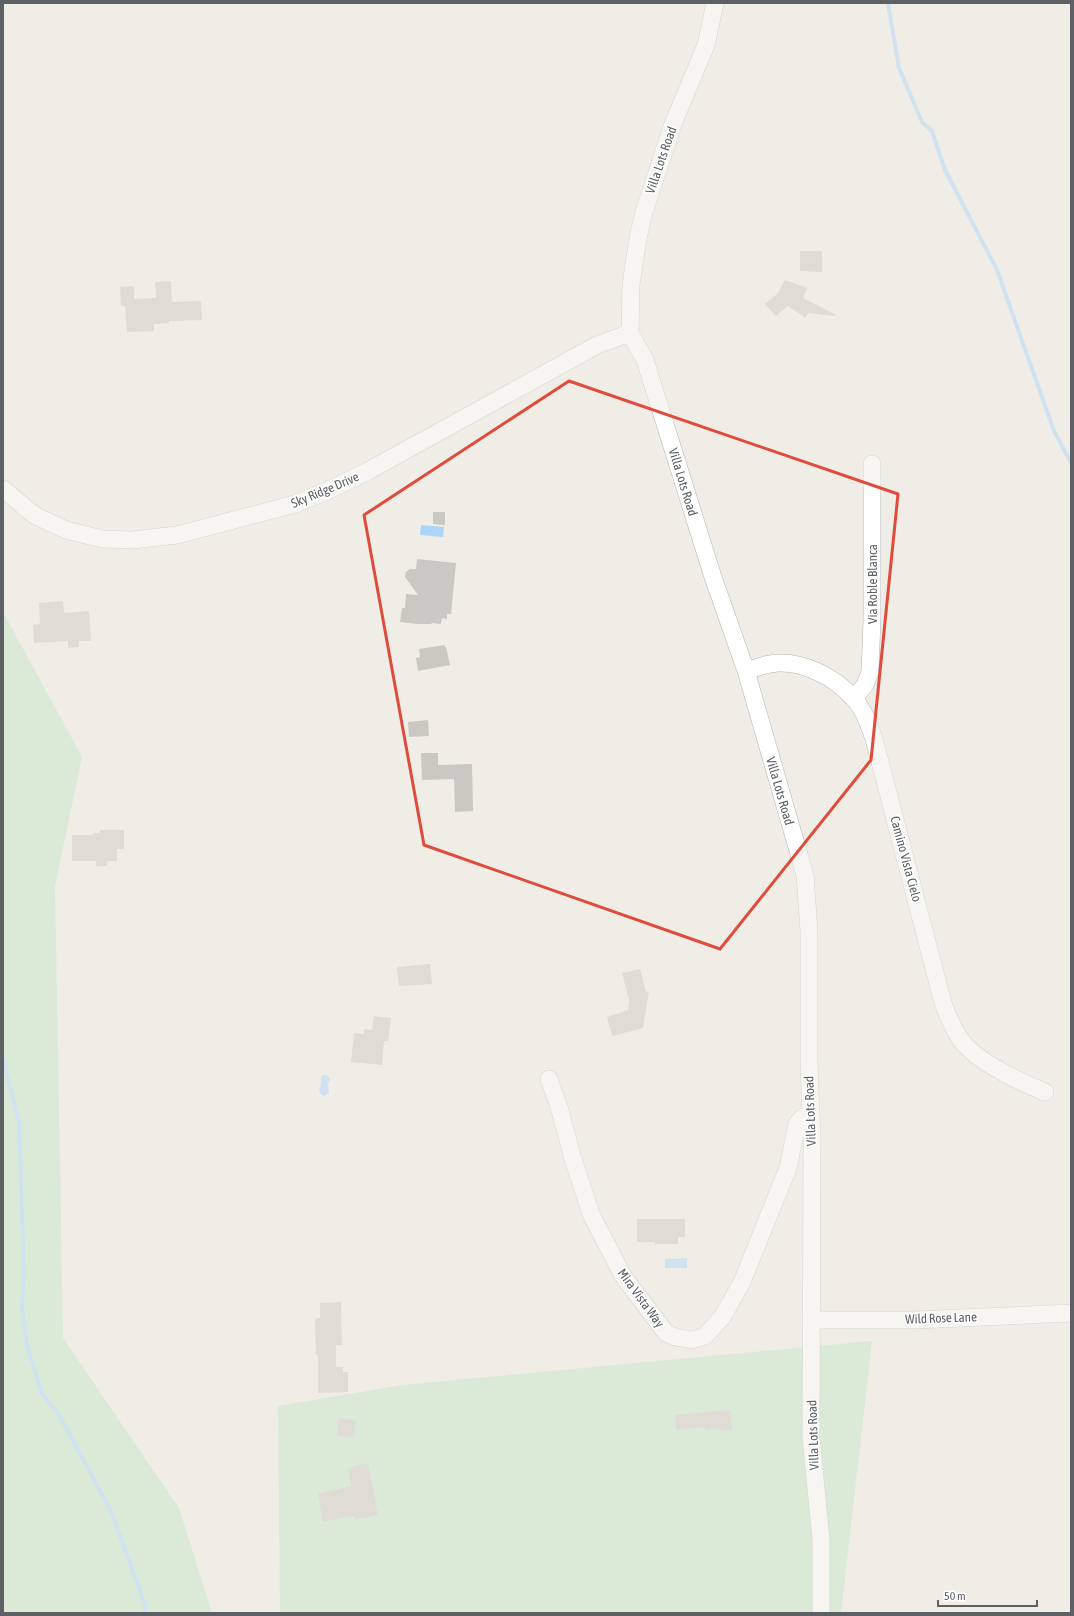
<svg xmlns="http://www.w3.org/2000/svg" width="1074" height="1616" viewBox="0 0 1074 1616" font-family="'Asap Condensed',sans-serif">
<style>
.green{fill:#c4e5c5}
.water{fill:#abd6fa}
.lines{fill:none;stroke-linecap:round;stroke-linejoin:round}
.stream{stroke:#abd6fa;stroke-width:4}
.building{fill:#cac8c2}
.minor-casing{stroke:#b3b6ba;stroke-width:18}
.minor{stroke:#fff;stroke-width:17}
.marked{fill:none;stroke:#df4b3c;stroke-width:3;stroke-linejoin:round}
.labels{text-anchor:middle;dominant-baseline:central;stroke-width:3;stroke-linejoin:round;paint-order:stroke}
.street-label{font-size:13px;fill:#5d6165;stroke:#fff}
</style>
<rect width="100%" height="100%" fill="#efede6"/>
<!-- green -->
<path class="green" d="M3 612 82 757 55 886 63 1338 179 1508 212 1613H3Z
M872 1341 841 1613H280L278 1406 402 1385Z"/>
<!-- water -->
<path class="water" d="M421 525 444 527 443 537 420 535Z
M324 1075H327L330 1079 328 1084 329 1093 325 1096 321 1095 319 1090 321 1085V1077Z
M687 1258V1268H665V1259Z"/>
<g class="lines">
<!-- stream -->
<path class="stream" d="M888 3 899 68 922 122 932 131 945 170 997 270 1054 431 1071 463
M3 1059 19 1122 24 1272 22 1308 27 1346 42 1394 59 1415 111 1511 145 1605V1613"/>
</g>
<!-- building -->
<path class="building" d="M800 251H822V272L800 271Z
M785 280 807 288 803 298 836 315 835 316 808 313 806 318 788 306 776 316 765 304 778 293Z
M171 281 172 302 201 301 202 320 169 321V323L154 324V331L127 332 125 306H121L120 287 134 286V299L156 298 155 282Z
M433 512H445V525L433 524Z
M417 559 456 563 451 614H447V619L442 618 441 624 432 623 431 624H418L400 622 402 608H405L406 594 418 595 405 577 406 572 410 569H416Z
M63 601 64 613 89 611 91 641H79V647L68 648V641L34 643 33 625 40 624 39 603Z
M445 645V647H446L450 665 418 671 416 658 420 657 419 649Z
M428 720 429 736 409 737 408 722Z
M421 753H438V765L472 764 473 811 455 812 454 779 422 780Z
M100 830H124V849H117V861H107V866H96V861H72V835H93V833H100Z
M430 964 432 984 399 986 397 967Z
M640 969 646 992 649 991 643 1028 612 1036 607 1017 628 1010 629 1000 622 973Z
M374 1016 391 1018 388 1041H384L382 1065 351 1062 354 1033 364 1034V1029L372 1030Z
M637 1219H685V1237H678V1244H655V1242H637Z
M341 1302 342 1345H336V1367H343V1372H348V1392L318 1393V1355H316L315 1319 320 1318V1303Z
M730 1410 732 1430 722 1431 721 1429 705 1430V1427L676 1430 675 1415Z
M339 1418 356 1421 354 1438 337 1435Z
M368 1463 378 1515 354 1520V1516L323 1522 318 1494 351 1486 348 1469H352L351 1467Z"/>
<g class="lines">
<!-- minor casing -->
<g class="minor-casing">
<path id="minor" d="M715 3 706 45 673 124 644 212 638 238 631 285 630 333 645 360 713 577 746 671 805 875 809 931V1064L812 1140 811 1438 821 1539V1613
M3 489 34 515 66 530 102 539 132 540 177 535 295 504 325 492 368 471 597 345 630 333
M746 671C754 669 762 665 770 664 800 659 834 676 853 698 864 709 869 725 874 739L943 1003C949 1018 955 1035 967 1047 983 1064 1022 1083 1045 1092
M854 698 865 685 870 672 872 620V464
M549 1079 559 1107 573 1159 591 1214 623 1276 666 1333 675 1337 692 1340 705 1336 723 1316 742 1282 788 1168 797 1124 801 1119 810 1114
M811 1320H916L1071 1313"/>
</g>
<!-- minor -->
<use href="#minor" class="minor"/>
</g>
<!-- marked area -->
<path d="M0 0H1074V1616H0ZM569 381 898 494 871 760 720 949 424 845 364 515Z" fill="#efede6" fill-opacity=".55" fill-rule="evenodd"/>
<path class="marked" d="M569 381 898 494 871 760 720 949 424 845 364 515Z"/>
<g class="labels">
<!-- street labels -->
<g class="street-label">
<text transform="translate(661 160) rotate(-71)">Villa Lots Road</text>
<text transform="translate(683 482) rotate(73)">Villa Lots Road</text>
<text transform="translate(325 490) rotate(-23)">Sky Ridge Drive</text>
<text transform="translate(872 584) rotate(-90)">Via Roble Blanca</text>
<text transform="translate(780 791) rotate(74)">Villa Lots Road</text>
<text transform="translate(906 859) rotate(75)">Camino Vista Cielo</text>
<text transform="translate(810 1111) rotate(-92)">Villa Lots Road</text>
<text transform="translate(641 1298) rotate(54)">Mira Vista Way</text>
<text transform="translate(941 1318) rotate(-2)">Wild Rose Lane</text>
<text transform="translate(813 1435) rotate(-92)">Villa Lots Road</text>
</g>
</g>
<!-- border -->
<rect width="1074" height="1616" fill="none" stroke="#5d6165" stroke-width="8"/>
<!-- scale -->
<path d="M938 1600v6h99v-6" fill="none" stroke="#5d6165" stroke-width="2"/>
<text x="944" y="1600" font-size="12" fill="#5d6165" stroke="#ffffff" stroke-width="3" paint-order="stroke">50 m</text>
</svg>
